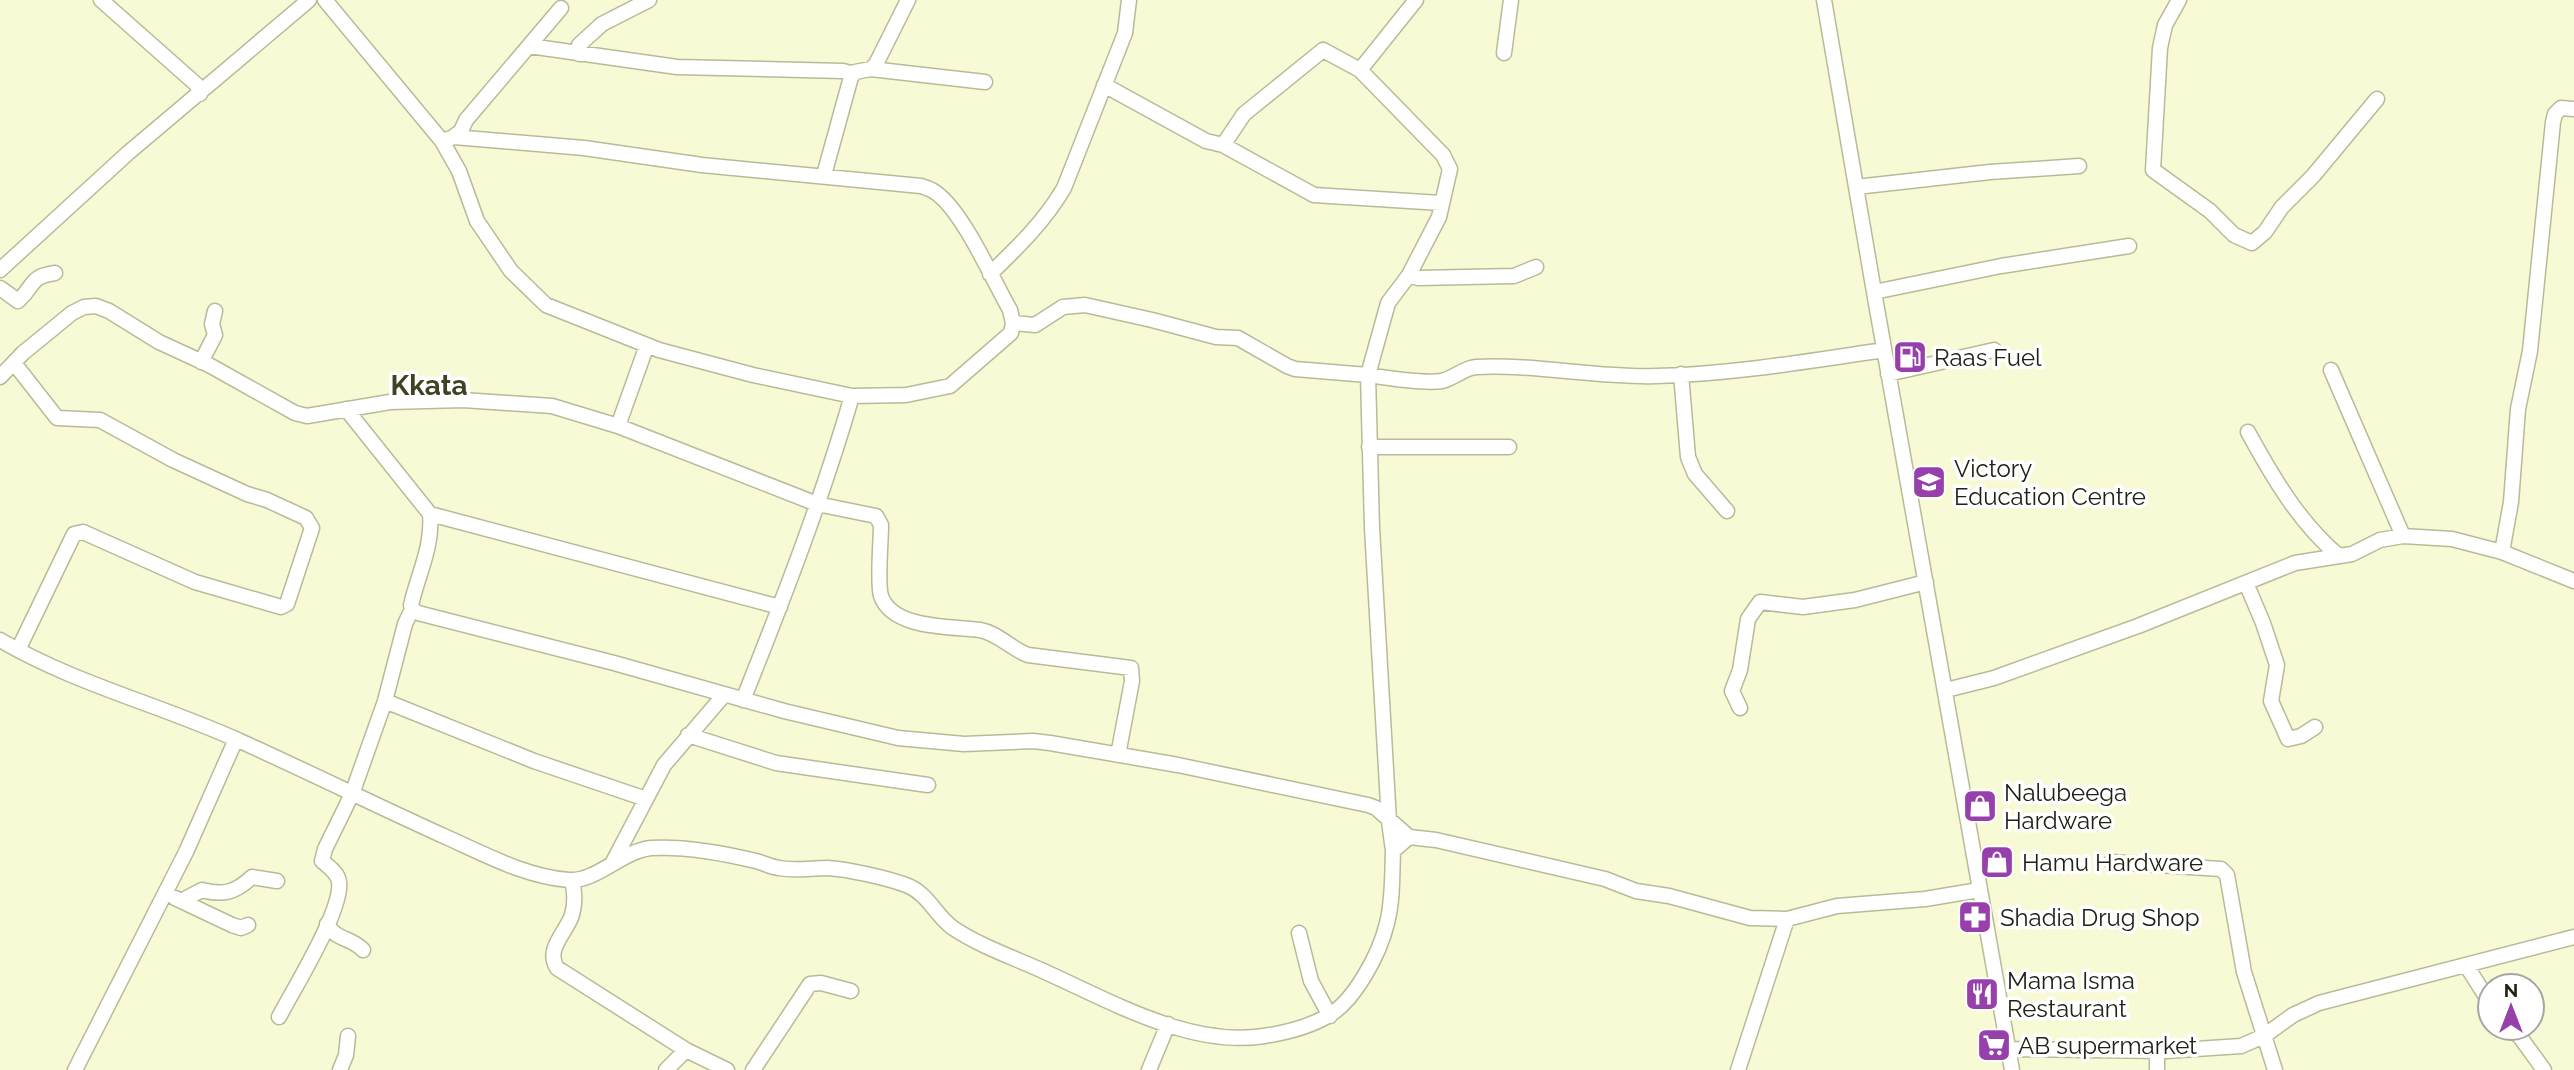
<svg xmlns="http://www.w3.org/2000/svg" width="2574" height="1070" viewBox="0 0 2574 1070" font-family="Raleway,sans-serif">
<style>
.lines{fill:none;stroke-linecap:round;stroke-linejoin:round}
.minor-casing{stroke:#b9ba98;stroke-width:17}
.minor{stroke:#fff;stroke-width:14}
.labels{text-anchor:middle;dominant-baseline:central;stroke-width:7;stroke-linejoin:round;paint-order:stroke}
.poi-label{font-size:24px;fill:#212215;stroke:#fff;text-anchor:start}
.quarter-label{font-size:28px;font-weight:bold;fill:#414224;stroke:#fff}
</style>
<rect width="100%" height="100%" fill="#f8fad6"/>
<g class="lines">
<!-- minor casing -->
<g class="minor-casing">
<path id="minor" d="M101 0 197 85 200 94
M325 0 442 141 459 171 477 221 511 271 546 305 659 350 753 375 852 396
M1416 0 1360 70 1443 155 1450 169 1439 217 1409 275 1388 303 1368 375C1387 378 1423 384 1442 381 1454 378 1464 368 1476 367 1537 364 1596 378 1657 376 1733 374 1809 361 1884 350
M1824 0 1874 292 2012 1070
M2179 0 2165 25 2160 48 2153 170 2210 211 2234 235 2252 243 2265 232 2282 207 2313 176 2377 99
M529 46 677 67 843 71 854 74
M1504 53 1511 0
M579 54V45L602 24 649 0
M871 69 985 82
M1104 85 1206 141 1223 145 1314 195 1441 203
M453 137 461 131 466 120 561 8
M442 141 454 137 584 148 702 165 921 186C928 188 935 191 940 196 965 217 993 280 1010 310L1013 323 1011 333 950 386 906 395 852 396C822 499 783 600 743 700
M1223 145 1244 114 1323 50 1360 70
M824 175 851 77 855 72 871 69 876 64 908 0
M1856 187 1990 172 2079 166
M0 270 128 153 309 0
M990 274C1018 247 1044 222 1064 188L1125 33 1129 0
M1409 275 1418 278 1514 276 1536 267
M0 288 18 301C36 285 28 277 55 273
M1874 292 2001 266 2129 246
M1013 323 1035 325 1063 307 1085 305 1152 320 1216 337 1238 338 1287 366 1295 369 1368 375 1372 528 1389 821 1393 851
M201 362 215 335 212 324 215 311
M14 363 57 418 100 420 173 460 247 494 267 500 306 518 312 528 287 604 281 607 195 582 83 532 74 534 18 650
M2331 370 2403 536
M1681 374 1688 457 1695 474 1727 511
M1888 374 1994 350
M0 377 23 353 72 313 84 307 96 306 109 311 159 342 209 365 295 413 307 416 390 402 463 400 552 406 618 426 817 504 876 516 881 525C881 542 877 583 881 596 893 630 953 626 980 630 998 633 1011 649 1028 655L1131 668 1132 681 1118 755
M346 409 430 514C433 547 418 574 411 605L412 609 418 613 614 663 784 711 898 738 964 744 1033 741 1050 743 1178 765 1368 805 1376 808 1409 837
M618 426 647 345
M2248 432C2272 476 2300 524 2339 556
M1369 447H1509
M430 514 780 607
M2502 552 2511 502 2518 409 2530 351 2553 122 2555 114 2561 108 2574 109
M2246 583 2263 623 2277 665 2271 701 2288 739 2301 736 2315 727
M0 640C75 684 161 705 240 741 309 772 377 806 446 837 484 854 526 877 569 880 596 882 622 851 651 848 684 846 723 853 756 861 764 863 770 867 779 868 795 871 811 868 827 868 848 869 887 878 906 885 928 893 935 915 953 928 980 946 1012 957 1041 970 1108 1000 1190 1048 1264 1036 1284 1033 1308 1027 1326 1017 1354 1003 1380 953 1387 923 1393 900 1392 875 1393 851L1409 837 1436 840 1605 879 1636 891 1669 896 1750 918 1787 919 1837 906 1925 899 1979 890
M1946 690 1994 678 2138 626 2295 563 2352 554 2380 540 2403 536 2452 539 2502 552 2574 581
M385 701 534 761 646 799
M1740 708 1732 691 1740 670 1748 619 1760 602 1803 607 1855 600 1926 582
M688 735 776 763 928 785
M613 862 664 765 724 695
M2111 862 2221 869 2227 875 2244 972 2275 1070
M572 881C575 892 575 904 572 915 566 933 545 949 557 968L686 1050 727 1070
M175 898 232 925 241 928 248 925
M181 901 202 890C224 896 236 892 252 877L277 881
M327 924C335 940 353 938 363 950
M1299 933 1311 981 1330 1016
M2466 965 2490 1003
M279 1017C293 990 343 910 339 882 338 873 329 867 322 861L325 849 352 794 385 701 405 624 412 609
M2509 1028 2520 1037 2544 1070
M2009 1049 2166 1051 2241 1046 2264 1036 2293 1015 2319 1003 2574 937
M75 1070 186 852 236 739
M340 1070 346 1055 348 1036
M666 1070 686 1050
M753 1070 810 984 821 983 851 991
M1149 1070 1168 1024
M1738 1070 1787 919
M2157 1070V1051"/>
</g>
<!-- minor -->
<use href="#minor" class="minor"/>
</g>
<!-- icons -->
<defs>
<g id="fuel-square" transform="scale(1.75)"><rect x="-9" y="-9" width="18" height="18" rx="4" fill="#9740ac" stroke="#fff"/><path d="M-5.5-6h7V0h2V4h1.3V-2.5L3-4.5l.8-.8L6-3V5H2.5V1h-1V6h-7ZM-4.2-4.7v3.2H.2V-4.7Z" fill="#fff"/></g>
<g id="school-square" transform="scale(1.75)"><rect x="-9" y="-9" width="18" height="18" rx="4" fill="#9740ac" stroke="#fff"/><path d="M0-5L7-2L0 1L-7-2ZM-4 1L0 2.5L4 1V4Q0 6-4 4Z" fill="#fff"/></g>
<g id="shop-square" transform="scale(1.75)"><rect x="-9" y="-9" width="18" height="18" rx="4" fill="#9740ac" stroke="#fff"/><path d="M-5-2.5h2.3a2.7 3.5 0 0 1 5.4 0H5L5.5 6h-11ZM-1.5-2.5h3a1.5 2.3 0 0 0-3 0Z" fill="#fff"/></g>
<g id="pharmacy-square" transform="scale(1.75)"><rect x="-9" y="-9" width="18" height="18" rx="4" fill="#9740ac" stroke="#fff"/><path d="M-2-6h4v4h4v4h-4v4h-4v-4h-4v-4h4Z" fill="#fff"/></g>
<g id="restaurant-square" transform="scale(1.75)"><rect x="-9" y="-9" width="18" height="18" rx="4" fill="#9740ac" stroke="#fff"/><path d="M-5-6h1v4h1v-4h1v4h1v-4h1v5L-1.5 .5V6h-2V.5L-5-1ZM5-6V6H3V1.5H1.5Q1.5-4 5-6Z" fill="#fff"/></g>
<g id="supermarket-square" transform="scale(1.75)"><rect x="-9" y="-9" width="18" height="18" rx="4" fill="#9740ac" stroke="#fff"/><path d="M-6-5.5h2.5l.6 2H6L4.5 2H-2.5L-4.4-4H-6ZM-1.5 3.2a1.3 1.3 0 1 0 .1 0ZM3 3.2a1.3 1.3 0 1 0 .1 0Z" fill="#fff"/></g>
</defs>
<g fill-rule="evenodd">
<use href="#fuel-square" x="1910" y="357"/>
<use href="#school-square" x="1929" y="482"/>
<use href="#shop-square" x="1980" y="806"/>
<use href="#shop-square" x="1997" y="862"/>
<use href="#pharmacy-square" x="1975" y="917"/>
<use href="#restaurant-square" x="1982" y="994"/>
<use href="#supermarket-square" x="1994" y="1045"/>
</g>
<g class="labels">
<!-- poi labels -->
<g class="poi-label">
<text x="1934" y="357">Raas Fuel</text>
<text x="1954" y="468">Victory<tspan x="1954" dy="28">Education Centre</tspan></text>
<text x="2004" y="792">Nalubeega<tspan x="2004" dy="28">Hardware</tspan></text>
<text x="2022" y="862">Hamu Hardware</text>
<text x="2000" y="917">Shadia Drug Shop</text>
<text x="2007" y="980">Mama Isma<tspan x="2007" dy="28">Restaurant</tspan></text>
<text x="2018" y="1045">AB supermarket</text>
</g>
<!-- quarter labels -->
<g class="quarter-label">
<text x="429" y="385">Kkata</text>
</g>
</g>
<!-- north arrow -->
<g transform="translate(2511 1007)"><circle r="33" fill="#ffffff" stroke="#a6a7a1" stroke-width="2"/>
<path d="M0-5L12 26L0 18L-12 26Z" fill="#9740ac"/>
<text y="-10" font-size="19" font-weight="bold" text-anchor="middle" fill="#212215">N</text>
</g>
</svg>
